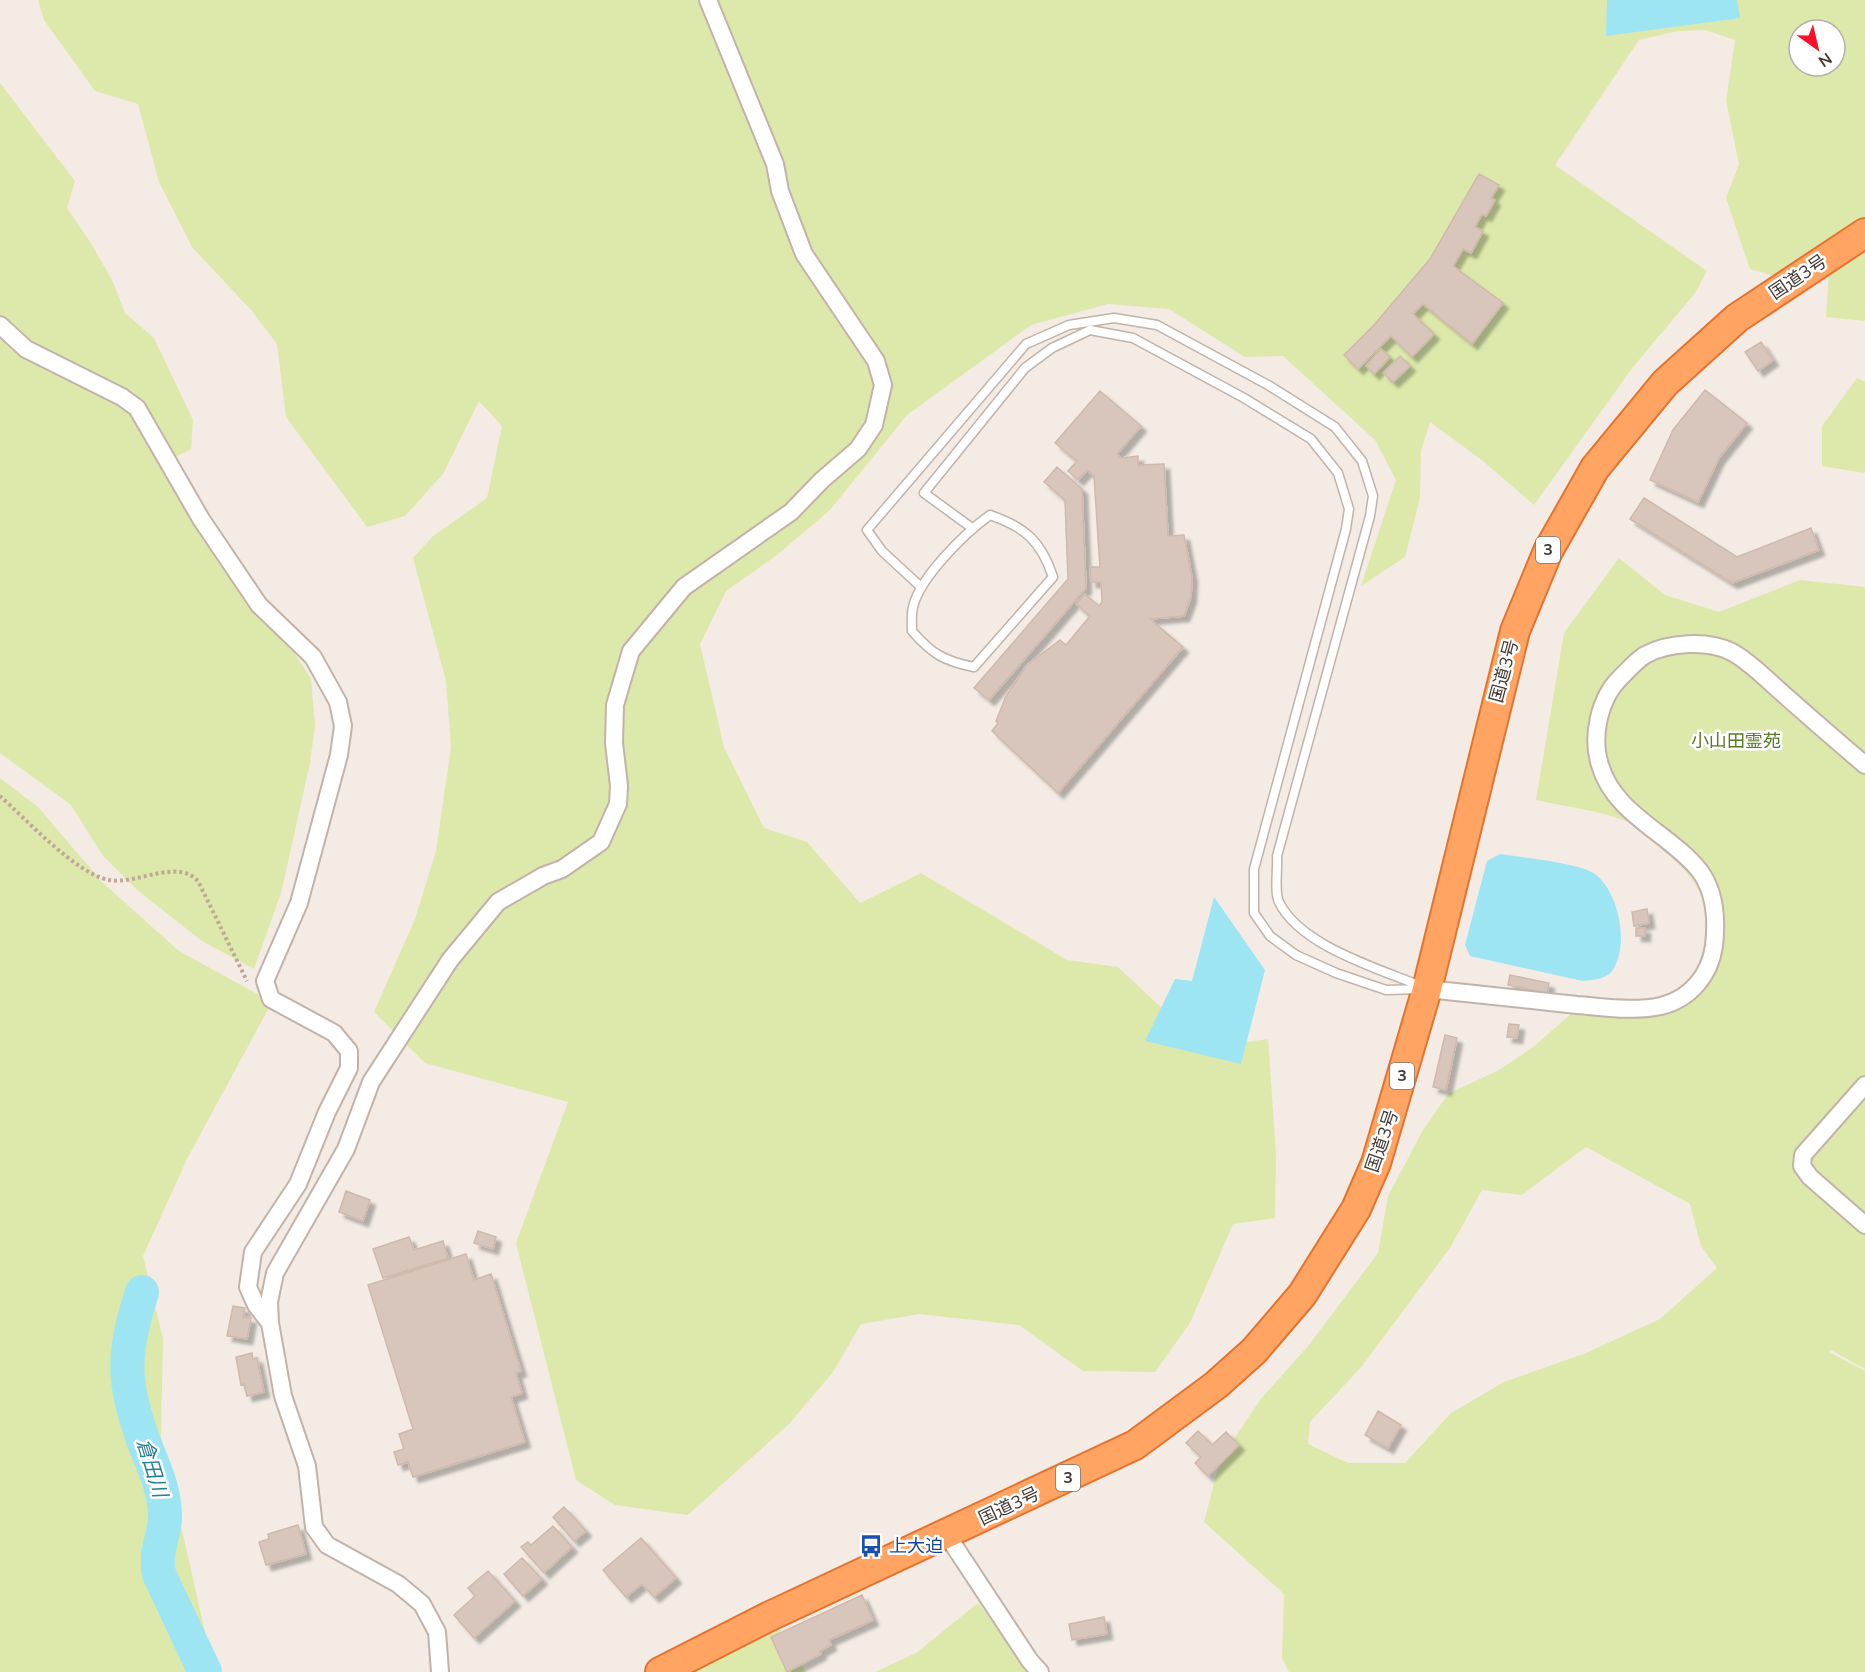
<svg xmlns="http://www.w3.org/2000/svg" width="1865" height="1672" viewBox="0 0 1865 1672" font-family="'Nunito Sans','Noto Sans JP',sans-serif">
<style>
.green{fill:#dde9ab;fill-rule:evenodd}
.water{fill:#9de5f3}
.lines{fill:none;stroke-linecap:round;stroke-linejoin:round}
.river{stroke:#9de5f3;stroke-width:34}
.building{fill:#d8c6bc;stroke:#d0b9ac;stroke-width:1.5;filter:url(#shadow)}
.lane-casing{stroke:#c1b3a9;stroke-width:11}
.street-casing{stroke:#c1b3a9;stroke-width:20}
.highway-casing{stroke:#e3732e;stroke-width:32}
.path{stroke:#c1a797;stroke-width:4;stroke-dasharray:3 3;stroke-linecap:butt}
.lane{stroke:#fff;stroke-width:8}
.street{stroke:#fff;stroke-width:16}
.highway{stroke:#ffa463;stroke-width:28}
.labels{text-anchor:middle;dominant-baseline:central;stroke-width:5;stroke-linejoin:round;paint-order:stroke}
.shield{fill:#fff;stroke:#7d7571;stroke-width:1.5}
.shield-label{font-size:16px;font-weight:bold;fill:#453a34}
.street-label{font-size:18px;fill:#453a34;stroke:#fff}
.park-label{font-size:18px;fill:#5a7925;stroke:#fff}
.transit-label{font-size:18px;fill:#164399;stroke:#fff;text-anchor:start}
.water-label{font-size:20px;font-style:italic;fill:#248194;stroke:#fff}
</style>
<defs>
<filter id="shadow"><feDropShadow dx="5.5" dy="5.5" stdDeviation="1.5" flood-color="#0004"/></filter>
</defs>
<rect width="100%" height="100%" fill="#f3ebe4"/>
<!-- green -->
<path class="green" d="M38 0H1865V222L1778 277 1750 269 1726 198 1739 164 1726 101 1735 40 1705 30 1678 31 1639 40 1555 165 1707 271 1695 293 1633 367 1534 505 1483 461 1430 422 1421 451 1420 498 1405 557 1361 586 1396 480 1375 440 1283 356 1245 357 1169 309 1108 304 1031 325 907 415 830 510 777 555 726 591 700 644 724 747 764 828 807 842 860 903 921 873 1067 960 1118 967 1168 1014 1219 1046 1268 1039 1276 1154 1275 1218 1233 1224 1190 1323 1155 1372 1083 1371 1019 1325 919 1314 861 1324 833 1372 789 1424 688 1515 615 1505 576 1480 516 1243 568 1102 425 1063 374 1012 415 919 436 851 451 747 446 681 413 558 432 537 487 498 502 426 479 401 443 474 405 516 367 527 286 417 277 344 252 311 192 247 159 182 138 104 95 91 44 20ZM1799 30H1835V66H1799Z
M0 83 75 181 67 208 92 245 113 282 125 313 154 338 193 420 191 449 171 459 311 679 315 725 310 763 281 893 254 969 202 941 136 889 103 856 71 805 0 753Z
M1865 253V321L1826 317 1829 273Z
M1857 378 1865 382V473L1822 466V426Z
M1619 558 1665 595 1719 612 1800 580 1865 587V1369L1831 1350 1829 1352 1865 1371V1672H1289L1282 1658 1284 1594 1204 1522 1220 1460 1260 1400 1308 1346 1378 1253 1388 1196 1423 1130 1448 1094 1499 1070 1532 1048 1586 1001C1616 1003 1653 1005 1679 988 1705 971 1711 924 1701 896 1695 878 1678 863 1664 851 1655 843 1644 829 1633 824 1604 811 1567 807 1536 800L1564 633ZM1586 1147 1690 1204 1701 1246 1717 1268 1660 1319 1586 1353 1504 1382 1451 1413 1405 1463H1348L1308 1444 1310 1422 1362 1366 1450 1248 1482 1190 1522 1195Z
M0 778 38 807 103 883 179 951 272 1002 187 1159 143 1256 163 1339 161 1437 214 1672H0Z
M978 1603 1036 1672H875L916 1653Z
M778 1626 806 1672H678Z"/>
<!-- water -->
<path class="water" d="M1607 0H1737L1740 18 1606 36Z
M1500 854C1521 857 1580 863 1595 874 1619 892 1630 946 1612 971 1606 979 1593 980 1583 981L1470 956 1465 945 1487 861Z
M1214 897 1265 970 1241 1064 1145 1041 1175 979 1192 981Z"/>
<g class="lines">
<!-- river -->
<path class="river" d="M142 1292C122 1355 122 1382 145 1445 154 1467 165 1491 165 1516 165 1538 154 1550 159 1574L205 1672"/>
</g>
<!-- building -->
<path class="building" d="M1479 174 1499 185 1491 198 1495 200 1486 216 1482 214 1475 227 1483 231 1471 253 1463 249 1453 266 1503 303 1472 344 1423 304 1413 314 1434 334 1412 357 1391 336 1358 369 1344 355 1374 325 1430 259Z
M1761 342 1773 360 1758 371 1745 352Z
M1381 349 1390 357 1374 374 1366 366Z
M1400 356 1410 366 1393 382 1383 373Z
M1705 390 1747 423 1719 458 1698 502 1650 480 1673 430Z
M1100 391 1141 426 1117 454 1121 458 1138 456V465L1164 464 1168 536 1184 535 1192 577 1191 597 1184 616 1150 619 1183 647 1058 793 992 731 998 723 996 721 1006 696 1027 665 1060 640 1066 645 1090 616 1076 604 1085 594 1099 606 1102 602 1101 582H1091L1090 567H1100L1094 476 1087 470 1078 480 1068 471 1077 461 1055 443Z
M1057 467 1082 489 1086 588 989 700 974 688 1068 579 1065 500 1044 482Z
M1644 498 1737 557 1811 528 1819 550 1732 583 1630 519Z
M1647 909 1649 923 1634 926 1632 912Z
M1636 928H1645V936H1636Z
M1510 975 1549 983 1547 993 1508 985Z
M1509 1024 1519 1025 1517 1038 1507 1037Z
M1445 1035 1457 1038 1446 1090 1433 1087Z
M346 1191 370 1200 363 1221 339 1212Z
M478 1231 496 1237 493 1249 474 1243Z
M409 1237 414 1250 443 1241 448 1258 383 1278 373 1249Z
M466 1254 474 1280 491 1274 521 1371 516 1373 522 1393 511 1397 525 1442 413 1477 408 1462 398 1465 394 1452 404 1449 399 1434 413 1429 368 1285Z
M233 1306 245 1308 243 1317 251 1318 247 1339 227 1336Z
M252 1353 253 1359 257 1358 264 1392 247 1396 244 1384 241 1385 236 1357Z
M1378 1411 1401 1425 1388 1448 1365 1435Z
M1198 1431 1212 1445 1226 1432 1239 1445 1208 1476 1195 1463 1201 1457 1186 1443Z
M564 1507 586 1531 574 1541 553 1517Z
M298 1525 306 1554 266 1565 259 1542 269 1539 268 1534Z
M553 1526 572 1547 544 1573 521 1547 528 1542 531 1545Z
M641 1538 676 1578 654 1597 642 1584 626 1597 603 1570Z
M522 1558 542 1579 523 1596 504 1574Z
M488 1571 515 1601 474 1638 454 1615 475 1596 468 1588Z
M862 1595 873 1620 829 1640 831 1645 820 1651 821 1654 787 1672 771 1637Z
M1104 1617 1107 1634 1072 1640 1069 1624Z"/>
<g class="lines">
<!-- lane casing -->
<g class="lane-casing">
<path id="lane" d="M990 515C1025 527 1041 541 1053 577L974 667C944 661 932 654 912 631 912 623 911 615 913 607 920 577 965 533 990 515Z
M972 528 924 493 1025 368 1052 348 1090 330 1133 338 1244 398 1311 439 1338 473 1349 509 1346 529 1254 869V913L1270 936 1296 955 1336 973 1386 990 1423 989
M921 587 882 551 867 530 1026 344 1069 325 1114 318 1157 325 1268 385 1335 427 1362 461 1373 496 1370 516 1277 856C1278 869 1274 891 1279 902 1300 946 1380 969 1423 987"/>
</g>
<!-- street casing -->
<g class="street-casing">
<path id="street" d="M0 325 26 349 122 397 137 408 201 519 259 605 313 657 338 702 343 726 339 755 299 903 265 981 271 999 334 1033 349 1051V1068L327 1112 298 1184 253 1252 248 1287 256 1305 270 1323 283 1396 307 1466 314 1527 327 1545 398 1584 422 1604 437 1632 440 1672
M1427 989C1477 994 1526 1000 1577 1005 1604 1007 1634 1012 1661 1006 1690 999 1710 975 1714 946 1717 920 1716 892 1699 870 1669 833 1614 814 1600 765 1591 737 1599 698 1621 677 1628 670 1637 660 1645 655 1669 642 1708 640 1732 652 1750 662 1765 678 1780 691 1808 716 1837 741 1865 765
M1865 1085 1803 1155 1802 1166 1810 1177 1865 1225
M270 1323 269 1302 275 1273 346 1149 371 1082 450 960 498 902 543 876 562 869 601 842 618 804 619 786 614 743 615 705 631 651 684 587 791 512 822 480 858 449 874 425 883 385 876 361 804 254 780 191 775 164 708 0
M947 1535 1030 1661 1040 1672"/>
</g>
<!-- highway casing -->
<g class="highway-casing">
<path id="highway" d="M660 1672 768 1617 1135 1445 1216 1385 1254 1351 1302 1295 1356 1209 1376 1163 1427 989 1515 631 1548 551 1595 468 1665 383 1737 318 1865 233"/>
</g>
<!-- path -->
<path class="path" d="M0 796C26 819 76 874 109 880 137 885 177 858 198 881L247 981"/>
<!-- lane -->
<use href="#lane" class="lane"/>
<!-- street -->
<use href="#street" class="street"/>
<!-- highway -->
<use href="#highway" class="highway"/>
</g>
<!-- icons -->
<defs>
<g id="bus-bare" transform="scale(1.8)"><path d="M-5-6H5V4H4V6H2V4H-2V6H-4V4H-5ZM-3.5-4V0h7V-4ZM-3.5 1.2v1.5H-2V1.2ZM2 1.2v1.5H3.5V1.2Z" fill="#1a4fb4" stroke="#fff" stroke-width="2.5" paint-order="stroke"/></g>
</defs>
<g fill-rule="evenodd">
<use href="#bus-bare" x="871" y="1546"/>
</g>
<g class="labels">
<!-- shield labels -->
<g class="shield">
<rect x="1536" y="537" width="24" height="26" rx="4.5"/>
<rect x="1390" y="1063" width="24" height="26" rx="4.5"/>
<rect x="1056" y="1465" width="24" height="26" rx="4.5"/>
</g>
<g class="shield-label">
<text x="1548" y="550">3</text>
<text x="1402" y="1076">3</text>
<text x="1068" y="1478">3</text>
</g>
<!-- street labels -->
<g class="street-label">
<text transform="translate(1798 277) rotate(-34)">国道3号</text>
<text transform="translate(1504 671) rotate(-75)">国道3号</text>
<text transform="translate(1382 1141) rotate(-71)">国道3号</text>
<text transform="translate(1009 1506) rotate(-25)">国道3号</text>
</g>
<!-- park labels -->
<g class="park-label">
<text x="1736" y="741">小山田霊苑</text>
</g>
<!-- transit labels -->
<g class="transit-label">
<text x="889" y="1546">上大迫</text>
</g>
<!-- water labels -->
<g class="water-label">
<text transform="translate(152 1468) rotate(73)">倉田川</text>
</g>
</g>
<!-- north arrow -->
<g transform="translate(1817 48) rotate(146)"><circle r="28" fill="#ffffff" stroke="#b5b0ae" stroke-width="1.5"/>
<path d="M0-4.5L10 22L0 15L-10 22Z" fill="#ff0f27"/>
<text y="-9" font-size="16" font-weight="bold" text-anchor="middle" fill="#453a34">N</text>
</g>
</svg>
